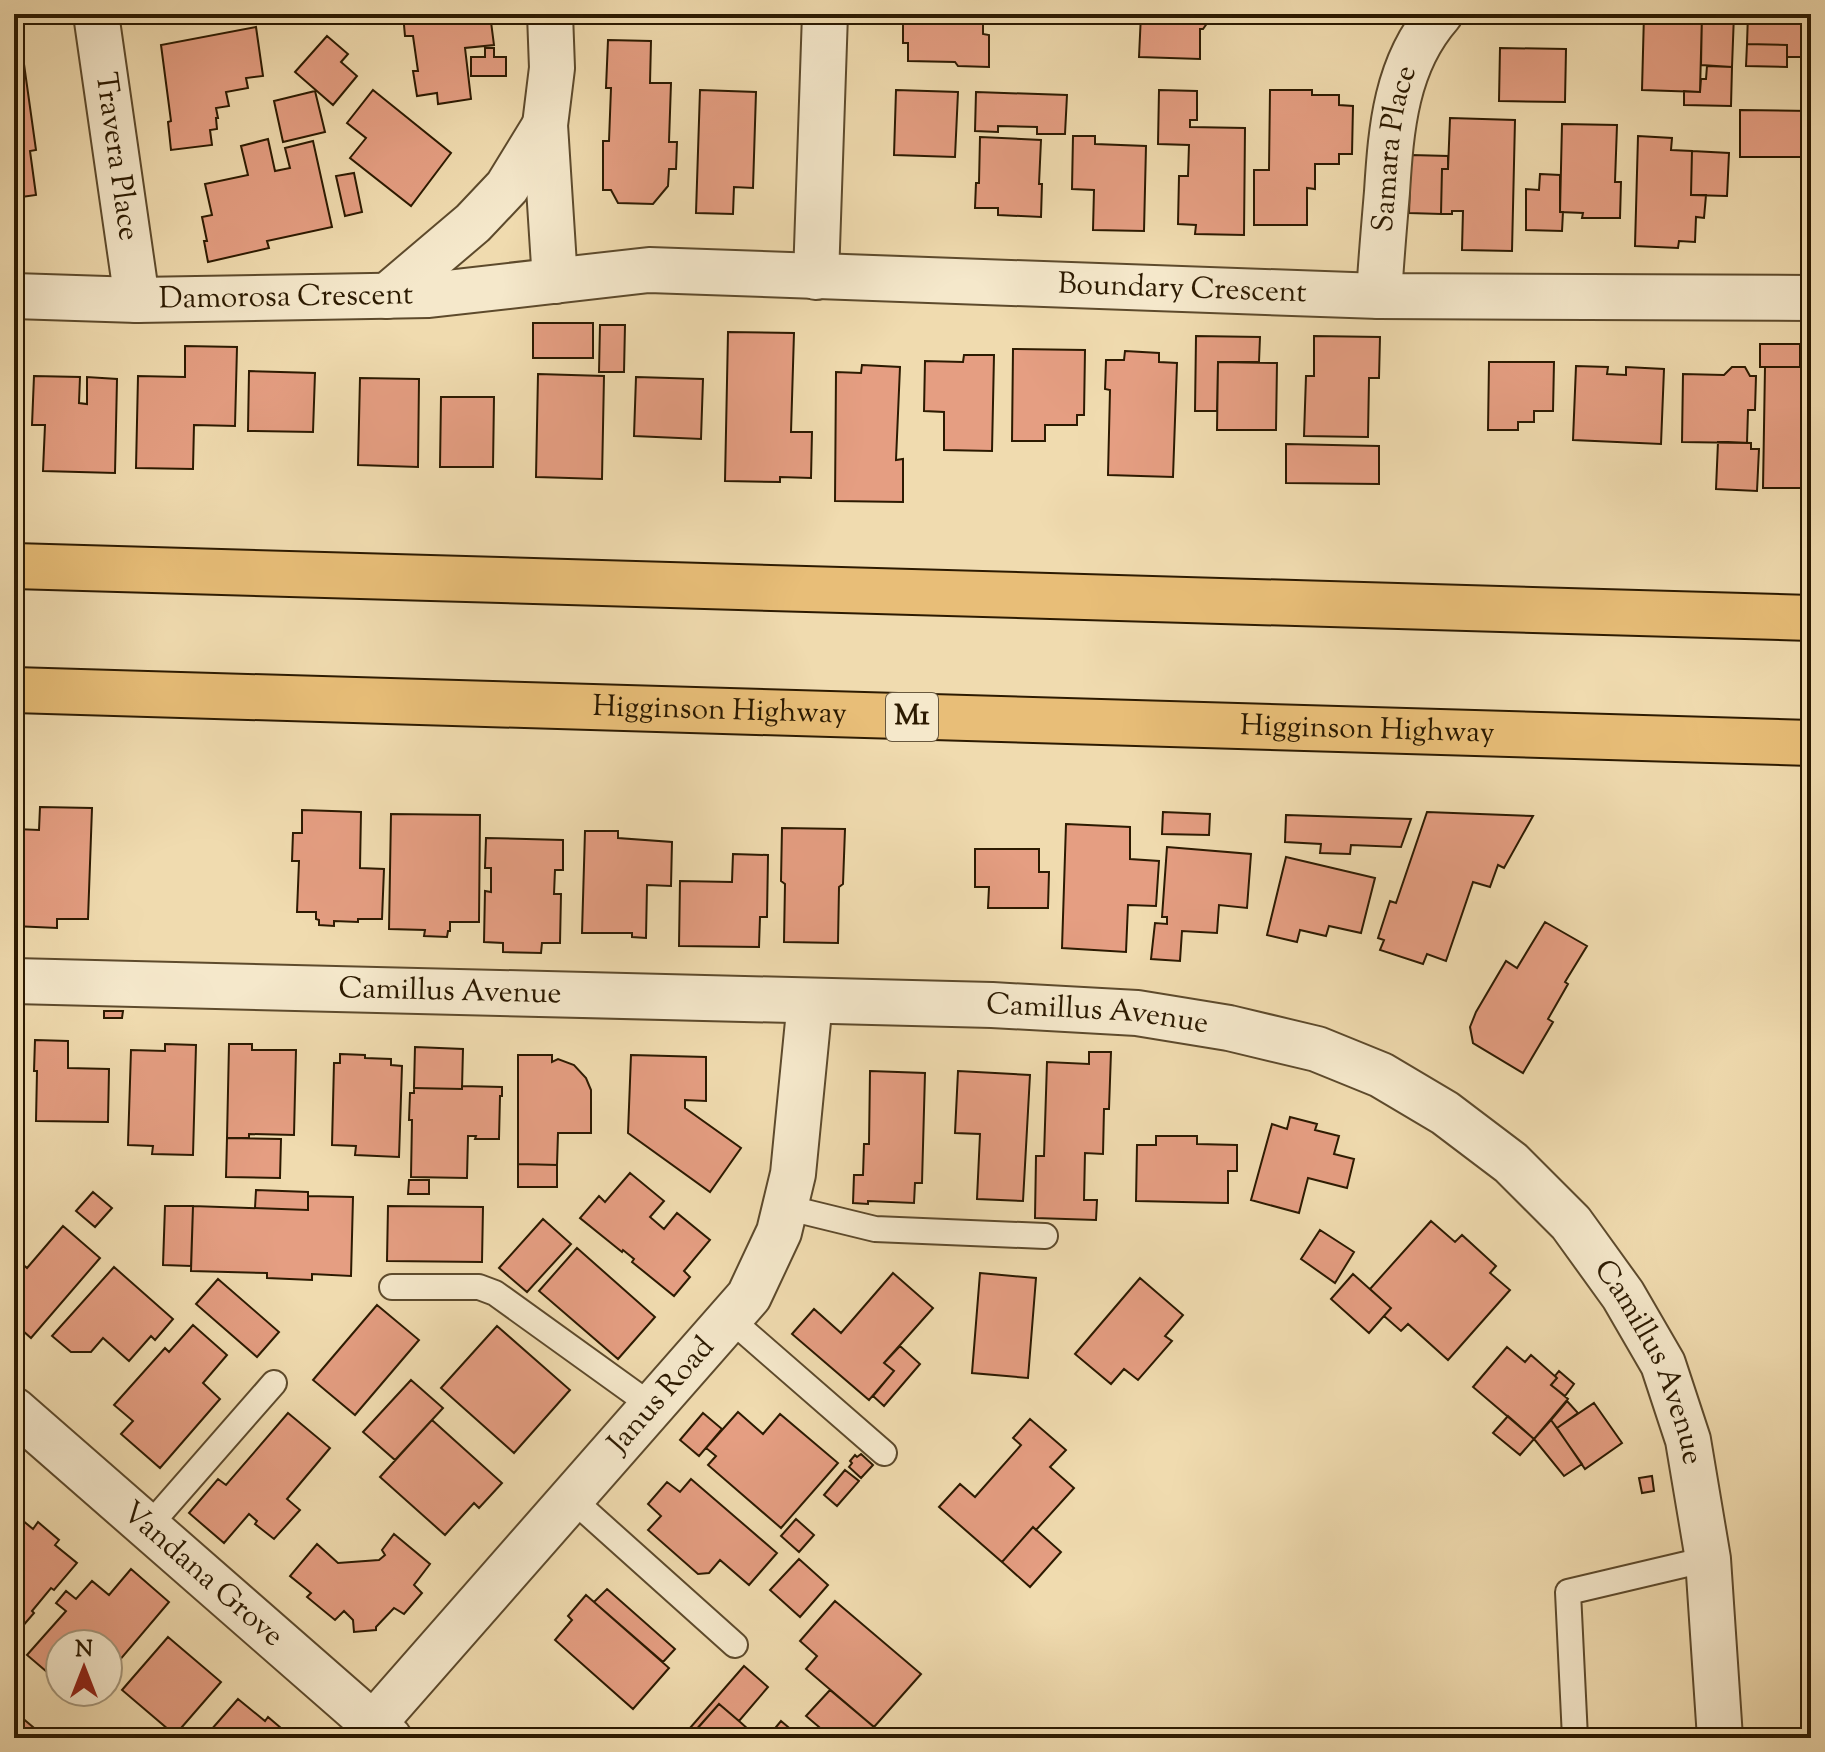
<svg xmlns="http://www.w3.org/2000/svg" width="1825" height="1752" viewBox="0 0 1825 1752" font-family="'Sorts Mill Goudy',serif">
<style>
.building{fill:#e59e82;stroke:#2c1a01;stroke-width:2}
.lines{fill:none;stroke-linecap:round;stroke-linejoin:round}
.lane-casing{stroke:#5d4a2c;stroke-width:28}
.street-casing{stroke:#5d4a2c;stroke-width:48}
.highway-casing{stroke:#2c1a01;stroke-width:48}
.lane{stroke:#f5e8cb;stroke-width:24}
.street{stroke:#f5e8cb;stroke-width:44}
.highway{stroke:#e8be78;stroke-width:44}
.labels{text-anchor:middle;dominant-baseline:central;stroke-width:6;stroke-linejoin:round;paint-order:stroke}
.shield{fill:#f5e8cb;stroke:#68583e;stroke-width:2}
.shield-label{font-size:28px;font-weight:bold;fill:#2c1a01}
.street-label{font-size:30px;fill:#2c1a01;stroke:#f5e8cb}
</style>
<rect width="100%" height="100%" fill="#f0dbaf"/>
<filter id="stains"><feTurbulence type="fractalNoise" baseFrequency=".0025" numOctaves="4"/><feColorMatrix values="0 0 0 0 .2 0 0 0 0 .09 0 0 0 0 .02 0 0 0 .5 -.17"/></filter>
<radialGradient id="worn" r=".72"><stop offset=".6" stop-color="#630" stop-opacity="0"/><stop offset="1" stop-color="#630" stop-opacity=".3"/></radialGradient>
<!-- building -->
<path class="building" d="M14 14H17L36 150 30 151 36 195 14 198Z
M403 14H490L494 45 465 48 471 99 438 104 437 93 417 96 413 71H418L413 36H405Z
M903 14H983V34L989 35V67L958 66 955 62 908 61V43H903Z
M1141 14H1204L1208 22 1203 29H1200V59L1139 57Z
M1644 14H1702L1700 92 1642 90Z
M1702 14H1734L1732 67 1701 65Z
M1748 14H1811V57H1787V45L1747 44Z
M256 27 263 76 246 78 248 88 226 92 229 106 216 108 218 118H216L217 129 210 130 212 145 171 150 168 122 171 121 161 45Z
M327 36 348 54 341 62 357 76 333 105 295 72Z
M608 40 651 41 650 83H671L669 142H677L676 169H669L668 186 653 204 618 203 611 190H603V141H609L611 88H606Z
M1747 44 1787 45V67L1746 66Z
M485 48H494V57H506V76H471V57H485Z
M1500 48 1566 49 1565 102 1499 101Z
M1707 66 1732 67 1731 106 1684 105V91L1700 92 1701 79H1706Z
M373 90 451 153 411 206 350 158 366 138 347 123Z
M700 90 756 92 753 188 734 187 733 214 696 213Z
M896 90 958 92 955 157 894 155Z
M1159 90 1197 91V120H1190V127L1245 128 1244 235 1195 234 1196 225 1178 224 1179 176H1188L1189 145 1158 144Z
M1270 90H1312V95H1339V105L1353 106 1352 154H1339V164H1315V189L1307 188V225H1254V170H1269Z
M315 91 325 132 283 142 274 101Z
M976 92 1067 95 1065 134H1037V127L998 126V132L975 131Z
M1740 110 1811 111V157H1740Z
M1450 118 1515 120 1512 251 1462 250 1463 211H1452V214H1441L1442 169H1448Z
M1562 124 1617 125 1615 182H1621L1620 218H1582L1583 213 1560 212Z
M1073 136H1095V144L1146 146 1144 231 1093 230 1094 190 1072 189Z
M1638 136 1672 138 1671 150 1692 151 1691 195H1706L1704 218 1696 217 1695 242 1679 241 1678 248 1635 246Z
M980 137 1041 140 1039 184H1042L1041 217 998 215V208H975L976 183H979Z
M268 139 275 171 290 168 285 148 313 141 332 227 267 241 269 248 208 262 204 241H207L202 217 212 215 205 184 248 175 241 146Z
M1692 151 1729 153 1727 196 1691 195Z
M1411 155 1448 156V169H1442L1441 214 1409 213Z
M354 173 362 212 345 216 336 176Z
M1540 174 1560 175V212H1563L1562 231 1526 230V189L1539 190Z
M533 323H593V358H533Z
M600 325H625L624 372H599Z
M728 332 794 333 791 432H812L811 478 780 477V482L725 481Z
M1196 336 1260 337 1259 362H1218L1217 411H1195Z
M1314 336 1380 337 1379 378H1369L1368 437 1304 436 1306 376H1314Z
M1760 344H1800V367H1760Z
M185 346 237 347 235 426 194 425 193 469 136 468 138 376 185 377Z
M1013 349 1085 350 1084 415H1077V425H1045V441H1012Z
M1125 351 1159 353V362L1177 363 1173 477 1108 475 1110 390 1105 389 1106 360H1124Z
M964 355H994L992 451 944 450V412L924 411 925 361 963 362Z
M1218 362 1277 363 1276 430H1217Z
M1489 362H1554L1553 411H1534V422H1518V430H1488Z
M862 365 900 367 896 460 903 459V502L835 501 836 372 861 373Z
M1576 366 1608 367 1607 374 1626 375V367L1664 369 1661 444 1573 440Z
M1732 367H1745L1750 376H1756L1755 410H1748L1747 443 1682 442 1683 374 1724 375Z
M1765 367H1811V488H1763Z
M14 371 18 372 16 451H14Z
M249 371 315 373 313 432 248 431Z
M538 374 604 376 602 479 536 477Z
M34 376 80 377 79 403 87 404V377L117 379 115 473 43 471 45 425H32Z
M636 377 703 379 701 439 634 436Z
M360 378 419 379 418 467 358 465Z
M441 397H494L493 467H440Z
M1718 442 1751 443V449H1759L1757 491 1716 489Z
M1286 444 1379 446V484L1286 483Z
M40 807 92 808 88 919H57V928L14 926 16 829 39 830Z
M302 810 361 812 360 868 384 869 382 919H358V922L334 921V926L319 925V920L316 919V912H297L299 861H292L293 833H302Z
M1163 812 1210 814 1209 835 1162 834Z
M1427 812 1533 816 1504 868 1498 865 1490 887 1473 882 1446 961 1427 954 1423 964 1380 950 1384 940 1378 938 1390 901 1396 903Z
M391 814 480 815 479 922H450V931H448L447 937 424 936 425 930 389 929Z
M1286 815 1411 819 1401 847 1351 845 1350 854 1320 853 1321 844 1285 842Z
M1066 824 1130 827V859L1159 861 1156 906 1128 905 1126 952 1062 948Z
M782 828 845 829 843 884 839 887 838 943 784 942 785 884 781 881Z
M585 831H618V838L672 842 671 886 647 885 646 938 632 937V933H582Z
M486 838 563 840V870H555L554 894H561L560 943H542L541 953 503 952V943L484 942 485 891 491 892V868H485Z
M1167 847 1251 854 1247 908 1219 905 1217 933 1182 931 1180 961 1151 959 1155 923 1167 924V917H1162Z
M975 849H1039V872H1049L1048 908H988L989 887H975Z
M733 854 768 855 767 917H760L759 947 679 946 680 881 732 882Z
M1286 857 1375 878 1361 933 1329 926 1326 936 1300 930 1297 942 1267 935Z
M1545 922 1587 946 1565 982 1568 984 1548 1019 1553 1022 1523 1073 1473 1043 1470 1027 1476 1012 1506 961 1517 968Z
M104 1011H123L122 1018H104Z
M35 1040 68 1041V1068L109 1069 108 1122 36 1121 37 1071H34Z
M165 1044 196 1045 193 1155 152 1154 153 1146 128 1145 131 1050 165 1051Z
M229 1044H252V1050H296L294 1135 249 1134V1138H227Z
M415 1047 463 1049 462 1089 414 1088Z
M1089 1052H1111L1109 1109H1104L1103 1154 1085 1153 1084 1200H1097L1096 1220 1035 1218 1036 1156H1044L1047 1062 1089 1064Z
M340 1054 365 1055V1058L391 1059V1065L402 1066 399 1157 355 1155 356 1146 332 1145 334 1063H340Z
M518 1055H552V1062L558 1059 574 1065 586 1078 591 1090V1133H558L557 1165 518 1164Z
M631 1055 706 1057V1101L685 1100V1108L741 1148 710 1192 628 1133Z
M870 1071 925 1073 922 1183H915L914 1203 868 1201V1204L853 1203 854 1175H863L864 1144H869Z
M958 1071 1030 1075 1023 1201 977 1199 980 1134 955 1133Z
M462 1086 502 1087V1096H500L499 1139H475L476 1136H468L467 1178 411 1177 412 1120H409L410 1093H414V1088L462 1089Z
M1290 1117 1317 1124 1315 1130 1339 1136 1334 1154 1354 1159 1347 1188 1308 1178 1299 1213 1251 1200 1272 1124 1287 1129Z
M1156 1136H1197V1144L1237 1145V1171H1228V1203L1136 1201 1137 1145H1156Z
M227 1138 281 1139 280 1178 226 1177Z
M518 1164 557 1165V1187H518Z
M630 1173 664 1201 650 1217 664 1229 677 1213 710 1240 684 1271 690 1277 674 1296 632 1262 634 1259 623 1250 622 1252 580 1218 599 1196 605 1202Z
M409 1180H429V1194H408Z
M256 1190 308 1192V1210L255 1208Z
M93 1192 112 1208 95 1227 76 1211Z
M308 1196 353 1197 351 1276 312 1274V1280L267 1278V1273L191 1271 193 1206 308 1210Z
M165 1206H193L191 1266 163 1265Z
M388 1206 483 1207 482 1262 387 1261Z
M543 1219 571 1244 527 1292 499 1268Z
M1431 1221 1455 1242 1462 1235 1496 1266 1490 1273 1510 1290 1448 1360 1408 1324 1401 1331 1384 1316 1391 1308 1370 1289Z
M63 1226 100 1258 31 1338 14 1323V1257L27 1268Z
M1320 1230 1354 1252 1335 1283 1301 1259Z
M577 1248 655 1317 618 1359 539 1291Z
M114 1267 173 1319 155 1340 151 1336 129 1361 103 1338 91 1352H71L52 1336Z
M893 1273 933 1308 884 1363 894 1371 869 1400 792 1334 814 1309 841 1333Z
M980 1273 1036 1278 1028 1378 972 1373Z
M1353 1274 1391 1308 1369 1333 1331 1299Z
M1140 1278 1183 1315 1165 1336 1172 1341 1138 1380 1124 1369 1111 1384 1075 1354Z
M218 1279 279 1332 257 1357 196 1304Z
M377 1305 419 1340 355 1415 313 1380Z
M193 1325 227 1355 203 1383 220 1399 160 1468 121 1434 133 1421 114 1405 165 1348 169 1352Z
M497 1326 570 1390 514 1453 441 1388Z
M900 1346 920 1364 884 1406 873 1396 894 1371 884 1363Z
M1507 1347 1525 1362 1531 1355 1557 1378 1551 1385 1568 1399 1534 1439 1473 1387Z
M1559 1371 1574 1384 1565 1396 1551 1385 1557 1378 1555 1376Z
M411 1380 443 1408 395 1460 363 1432Z
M1567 1401 1578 1413 1557 1428 1551 1420Z
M1594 1403 1622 1443 1585 1469 1557 1428Z
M738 1412 763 1434 780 1414 838 1463 781 1528 708 1465 716 1456 706 1448Z
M288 1413 330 1448 287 1499 300 1510 274 1539 255 1524 257 1521 249 1514 224 1543 189 1513 218 1479 226 1485Z
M703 1413 722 1429 699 1456 680 1440Z
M1508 1416 1534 1439 1520 1455 1493 1433Z
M1030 1419 1066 1450 1050 1467 1074 1488 1036 1530 1033 1527 1002 1562 939 1507 960 1484 975 1497 1021 1445 1013 1438Z
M432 1420 502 1483 479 1508 474 1503 445 1535 380 1477Z
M1551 1420 1582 1464 1564 1476 1534 1439Z
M861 1454 873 1465 861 1478 849 1467 852 1463 850 1461 855 1455 857 1457Z
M845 1470 859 1481 837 1506 824 1495Z
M1652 1476 1654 1491 1642 1493 1639 1478Z
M691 1479 777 1553 749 1585 720 1560 709 1573 698 1574 648 1530 661 1516 648 1504 667 1482 680 1492Z
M16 1515 33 1529 38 1522 59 1540 55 1545 77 1563 54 1590 51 1588 32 1611 34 1613 15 1635 14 1517Z
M796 1519 814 1535 799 1552 781 1536Z
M1033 1527 1061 1552 1030 1587 1002 1562Z
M394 1534 430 1564 414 1585 422 1593 404 1614 394 1608 376 1627V1630L354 1632 353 1620 344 1611 335 1620 307 1597 311 1593 290 1576 317 1544 338 1563 379 1560 385 1555 382 1550Z
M799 1559 828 1585 800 1617 770 1590Z
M131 1569 169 1602 119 1661 115 1658 108 1665V1644H60V1683L27 1655 66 1611 56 1603 66 1591 76 1599 92 1581 109 1595Z
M607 1589 675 1649 663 1662 594 1602Z
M586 1595 669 1668 633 1709 555 1640 572 1620 568 1616Z
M835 1601 921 1674 874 1727 806 1669 817 1656 800 1641Z
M168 1637 221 1682 175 1735 122 1690Z
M744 1666 768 1687 739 1721 719 1704 694 1732 690 1728Z
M830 1690 874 1727 865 1738H832L806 1716Z
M238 1699 265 1721 268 1717 288 1734 284 1738H204Z
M719 1704 739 1721 758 1738H689Z
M14 1711 46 1738H14Z
M781 1721 801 1738H767Z"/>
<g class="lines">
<!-- lane casing -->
<g class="lane-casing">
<path id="lane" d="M785 1207 875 1229 1045 1236
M392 1287H479L495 1293 652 1406
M729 1318 884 1453
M571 1498 735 1645
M148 1527 274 1383
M1575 1738 1568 1592 1708 1559"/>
</g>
<!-- street casing -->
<g class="street-casing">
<g id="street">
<path id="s1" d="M96 14 137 300"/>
<path d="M550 14 552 68 545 125 555 281"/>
<path d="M816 277 825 14"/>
<path id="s2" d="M14 296 137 300 429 295 649 270 1379 296 1811 298"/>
<path d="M387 296 473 223 507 187 545 125"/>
<path id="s3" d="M1379 296C1381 261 1384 227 1387 192 1391 128 1396 64 1440 14"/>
<path id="s4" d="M14 981 992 1005 1137 1013 1229 1028 1317 1049 1381 1075 1445 1113 1511 1163 1571 1223 1623 1295 1663 1364 1688 1440 1708 1559 1720 1738"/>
<path id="s5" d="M14 1410 389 1738"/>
<path id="s6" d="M374 1723 749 1296 779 1232 793 1174 810 1001"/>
</g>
</g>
<!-- highway casing -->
<g class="highway-casing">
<g id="highway">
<path d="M14 566 1811 618"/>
<path id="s7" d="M14 690 1811 743"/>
</g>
</g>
<!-- lane -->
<use href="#lane" class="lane"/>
<!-- street -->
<use href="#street" class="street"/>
<!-- highway -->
<use href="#highway" class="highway"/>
</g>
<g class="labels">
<!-- shield labels -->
<rect class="shield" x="886" y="693" width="52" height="48" rx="6"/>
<g class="shield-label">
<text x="912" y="717">M1</text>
</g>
<!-- street labels -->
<g class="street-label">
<text stroke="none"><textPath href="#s3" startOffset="148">Samara Place</textPath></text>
<text stroke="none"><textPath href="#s1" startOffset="144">Travera Place</textPath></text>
<text stroke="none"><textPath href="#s2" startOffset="1170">Boundary Crescent</textPath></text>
<text stroke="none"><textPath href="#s2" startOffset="272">Damorosa Crescent</textPath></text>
<text stroke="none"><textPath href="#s7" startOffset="706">Higginson Highway</textPath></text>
<text stroke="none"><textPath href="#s7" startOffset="1354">Higginson Highway</textPath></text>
<text stroke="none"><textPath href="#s4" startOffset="436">Camillus Avenue</textPath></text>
<text stroke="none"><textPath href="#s4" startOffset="1084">Camillus Avenue</textPath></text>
<text stroke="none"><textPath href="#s4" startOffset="1780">Camillus Avenue</textPath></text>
<text stroke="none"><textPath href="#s6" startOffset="436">Janus Road</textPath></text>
<text stroke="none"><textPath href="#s5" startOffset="250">Vandana Grove</textPath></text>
</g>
</g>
<!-- margin -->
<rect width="1825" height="1752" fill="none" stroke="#f0dbaf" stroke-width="48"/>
<rect x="16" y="16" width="1793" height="1720" fill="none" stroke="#2c1a01" stroke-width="4"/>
<rect x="24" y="24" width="1777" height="1704" fill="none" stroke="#2c1a01" stroke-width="2"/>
<!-- north arrow -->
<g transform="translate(84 1668)"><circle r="38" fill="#f5e8cb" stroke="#a5967a" stroke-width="2"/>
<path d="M0-6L14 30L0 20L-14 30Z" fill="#8f2418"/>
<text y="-12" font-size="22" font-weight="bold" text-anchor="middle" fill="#2c1a01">N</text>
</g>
<rect width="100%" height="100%" filter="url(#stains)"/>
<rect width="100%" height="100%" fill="url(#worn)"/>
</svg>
